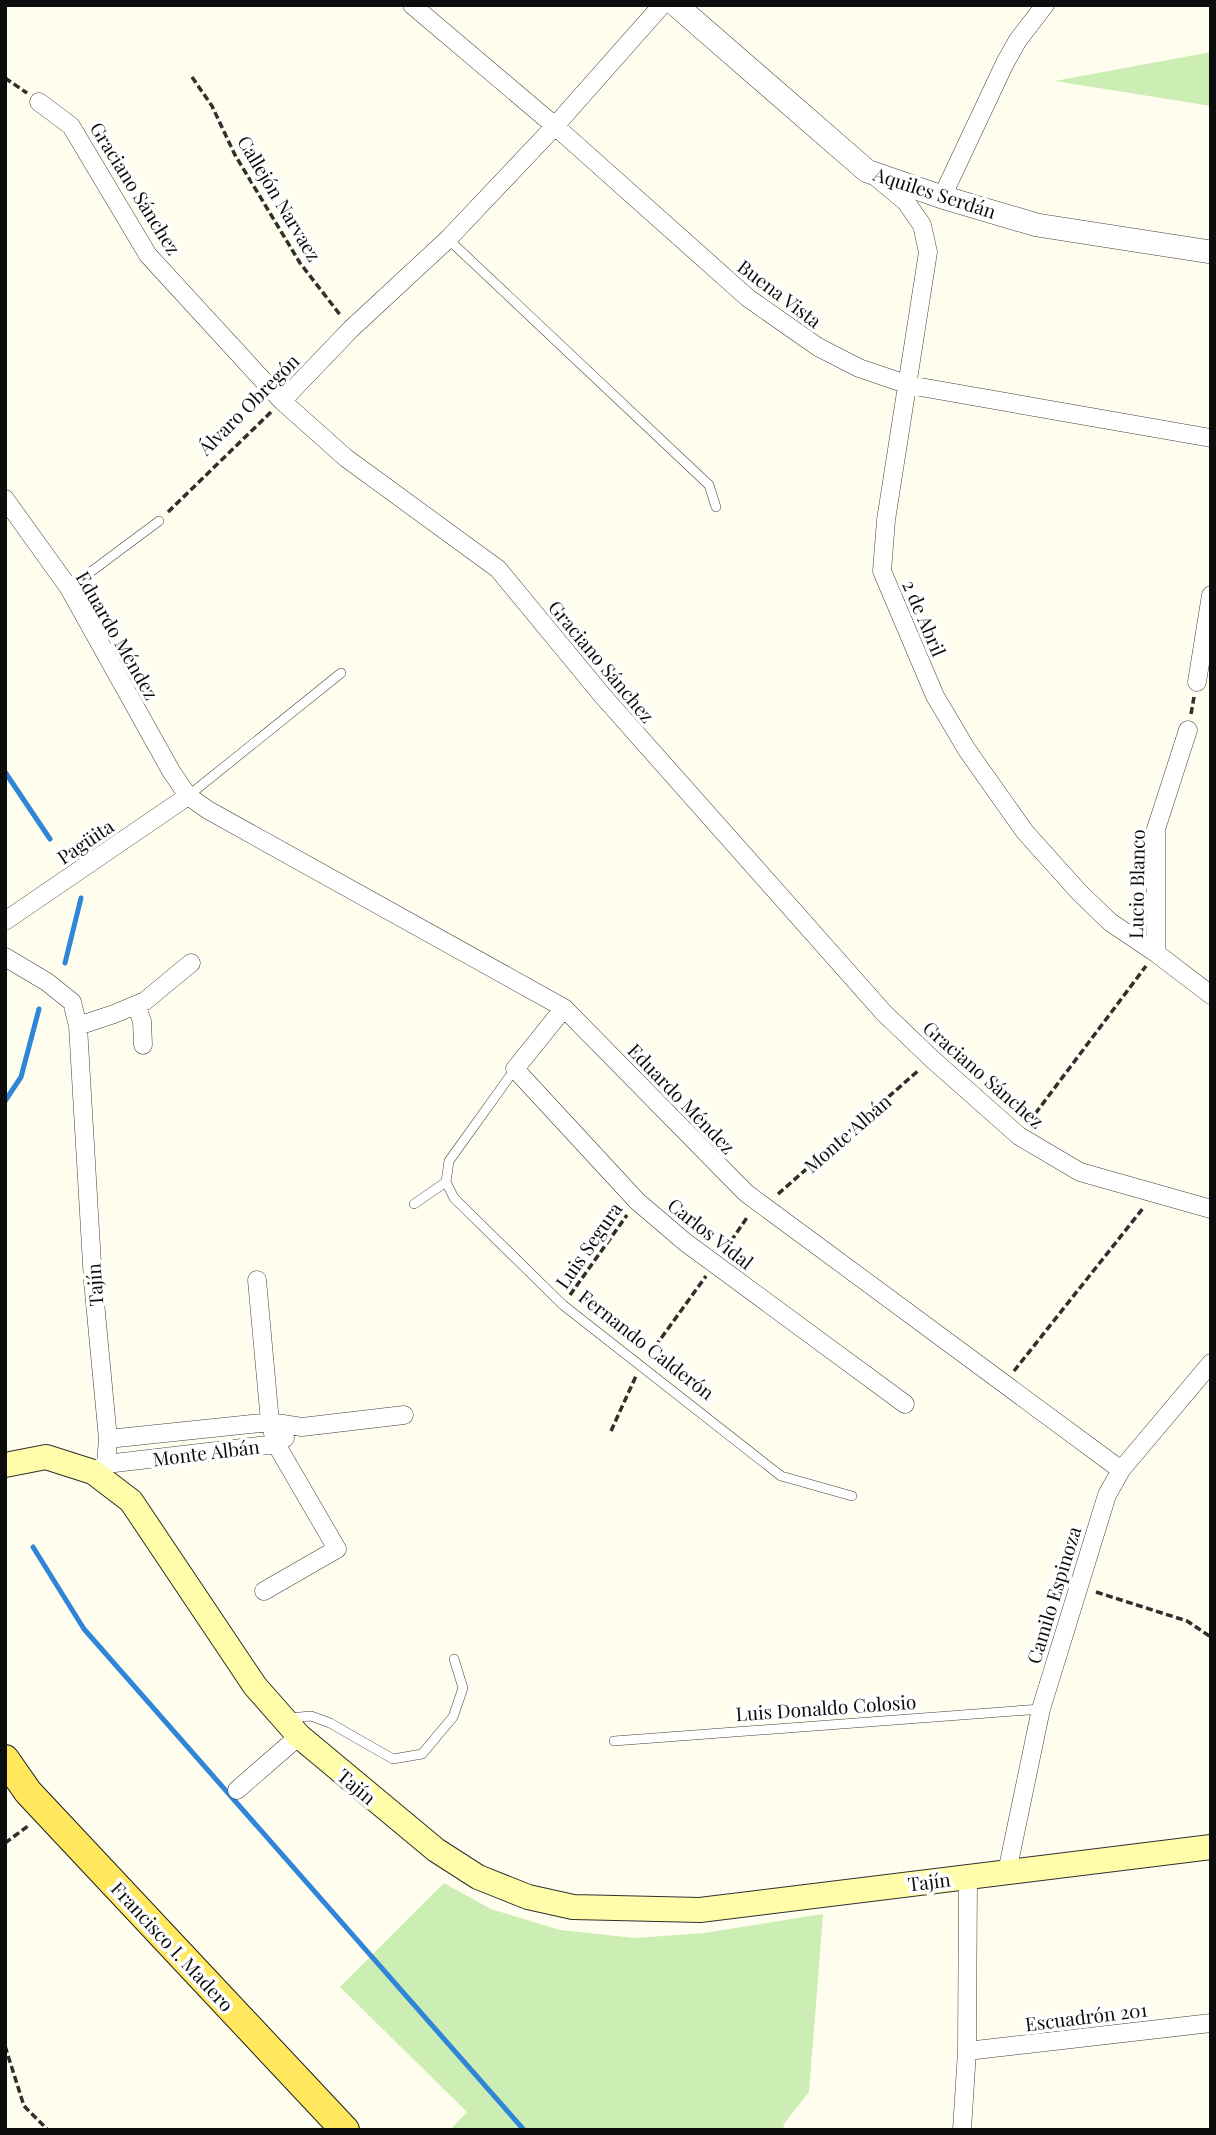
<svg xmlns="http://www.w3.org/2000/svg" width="1216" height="2135" viewBox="0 0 1216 2135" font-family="'Playfair Display',serif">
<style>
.green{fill:#ccedb4}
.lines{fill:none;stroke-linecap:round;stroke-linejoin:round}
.stream{stroke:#2f85d7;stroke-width:5}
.service-casing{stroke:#404040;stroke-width:10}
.minor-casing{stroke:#404040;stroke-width:19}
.tertiary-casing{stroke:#404040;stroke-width:24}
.secondary-casing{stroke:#2f2f2f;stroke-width:26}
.primary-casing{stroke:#1e1e1e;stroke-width:30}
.path{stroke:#2f2f2f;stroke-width:3.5;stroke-dasharray:7 3.5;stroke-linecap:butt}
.service{stroke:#fff;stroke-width:9}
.minor{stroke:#fff;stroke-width:18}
.tertiary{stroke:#fff;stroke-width:23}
.secondary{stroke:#fffda9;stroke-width:24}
.primary{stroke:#ffe75e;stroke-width:28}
.labels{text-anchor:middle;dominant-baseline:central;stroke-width:7;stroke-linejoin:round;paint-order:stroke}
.street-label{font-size:19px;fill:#0d0d0d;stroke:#fff}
</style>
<rect width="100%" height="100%" fill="#fffdee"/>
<!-- green -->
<path class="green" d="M1211 52V106L1055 81Z
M444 1883 491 1909 560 1930 635 1938 704 1933 823 1914 809 2092 783 2125 785 2130H450L467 2112 340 1987Z"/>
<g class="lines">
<!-- stream -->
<path class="stream" d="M5 772 50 839
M65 963 81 898
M5 1101 21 1077 39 1009
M33 1547 84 1629 524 2130"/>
<!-- service casing -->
<g class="service-casing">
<path id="service" d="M448 239 709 485 716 507
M69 588 159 521
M188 796 341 673
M515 1069 449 1161 446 1182 454 1198 563 1305 781 1476 852 1496
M414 1204 446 1182
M289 1718 311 1716 330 1723 393 1759 422 1754 453 1717 463 1688 454 1659
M614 1741 1041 1709"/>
</g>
<!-- minor casing -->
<g class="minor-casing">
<path id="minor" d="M412 5 555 126 748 298 818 347 859 368 909 385 1211 438
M39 102 71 126 148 255 282 401 346 458 498 569 602 695 884 1013 932 1059 1019 1136 1080 1172 1211 1209
M876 177 906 202 922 225 928 252 886 520 882 571 935 696 967 750 1025 832 1079 892 1110 922 1156 953 1211 995
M942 197 1005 63 1018 40 1045 5
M282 401 351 329 448 239 555 126 662 5
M5 499 69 588 171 771 188 796 208 810 564 1008 746 1193 1121 1470
M1197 682 1211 595
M5 921 188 796
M1156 953V829L1188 730
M5 957 47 982 72 1002 78 1026 93 1281 108 1439 106 1464 93 1472
M136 1005 142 1021 143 1045
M564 1008 515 1069 637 1201 685 1242 905 1404
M78 1026 114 1014 145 1001 191 963
M257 1280 270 1422 276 1444 337 1549 264 1591
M108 1439 270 1422 302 1427 404 1415
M106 1464 276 1444 285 1438
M237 1790 299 1736
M1007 1872 1041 1709 1107 1495 1121 1470 1211 1363
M967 2051 1211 2023
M962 2130 967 2051 968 1876"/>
</g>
<!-- tertiary casing -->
<g class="tertiary-casing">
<path id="tertiary" d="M676 5 867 171 942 197 1037 225 1211 252"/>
</g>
<!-- secondary casing -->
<g class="secondary-casing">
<path id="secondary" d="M5 1465 46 1457 93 1472 131 1501 255 1686 299 1736 436 1850 478 1877 528 1897 573 1907 700 1910 1211 1847"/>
</g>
<!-- primary casing -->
<g class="primary-casing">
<path id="primary" d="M5 1759 28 1792 345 2130"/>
</g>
<!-- path -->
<path class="path" d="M192 77 212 106 235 155 300 263 341 316
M5 78 27 93
M168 512 271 412
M1191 714 1194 697
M1029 1122 1146 966
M778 1194 919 1070
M725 1250 748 1216
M570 1295 627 1215
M649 1355 706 1276
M1014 1371 1144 1207
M611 1431 636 1376
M1096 1592 1187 1621 1211 1637
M5 1843 28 1826
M5 2046 24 2106 48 2130"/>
<!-- service -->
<use href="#service" class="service"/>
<!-- minor -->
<use href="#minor" class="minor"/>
<!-- tertiary -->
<use href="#tertiary" class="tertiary"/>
<!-- secondary -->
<use href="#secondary" class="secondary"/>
<!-- primary -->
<use href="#primary" class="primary"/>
</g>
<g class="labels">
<!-- street labels -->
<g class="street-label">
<text transform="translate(136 188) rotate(58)">Graciano Sánchez</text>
<text transform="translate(935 192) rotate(18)">Aquiles Serdán</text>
<text transform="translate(280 198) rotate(59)">Callejón Narvaez</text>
<text transform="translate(780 293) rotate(37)">Buena Vista</text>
<text transform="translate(248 404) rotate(-45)">Álvaro Obregón</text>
<text transform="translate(925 618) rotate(67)">2 de Abril</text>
<text transform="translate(118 635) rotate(60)">Eduardo Méndez</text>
<text transform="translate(602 661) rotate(50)">Graciano Sánchez</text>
<text transform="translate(85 841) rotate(-34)">Pagüita</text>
<text transform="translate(1136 884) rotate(-89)">Lucio Blanco</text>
<text transform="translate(984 1074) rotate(41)">Graciano Sánchez</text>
<text transform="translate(682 1098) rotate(46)">Eduardo Méndez</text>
<text transform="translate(847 1133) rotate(-41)">Monte Albán</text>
<text transform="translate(711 1233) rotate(38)">Carlos Vidal</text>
<text transform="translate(588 1245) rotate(-55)">Luis Segura</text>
<text transform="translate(94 1285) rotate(-94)">Tajín</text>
<text transform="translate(647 1344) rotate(38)">Fernando Calderón</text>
<text transform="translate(206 1452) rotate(-7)">Monte Albán</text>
<text transform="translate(1053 1595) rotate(-73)">Camilo Espinoza</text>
<text transform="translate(826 1707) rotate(-4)">Luis Donaldo Colosio</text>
<text transform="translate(357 1786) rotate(40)">Tajín</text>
<text transform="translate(929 1881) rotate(-7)">Tajín</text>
<text transform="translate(173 1946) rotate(47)">Francisco I. Madero</text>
<text transform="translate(1086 2016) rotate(-7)">Escuadrón 201</text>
</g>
</g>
<!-- border -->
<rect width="1216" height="2135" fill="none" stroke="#0d0d0d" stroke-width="14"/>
</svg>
